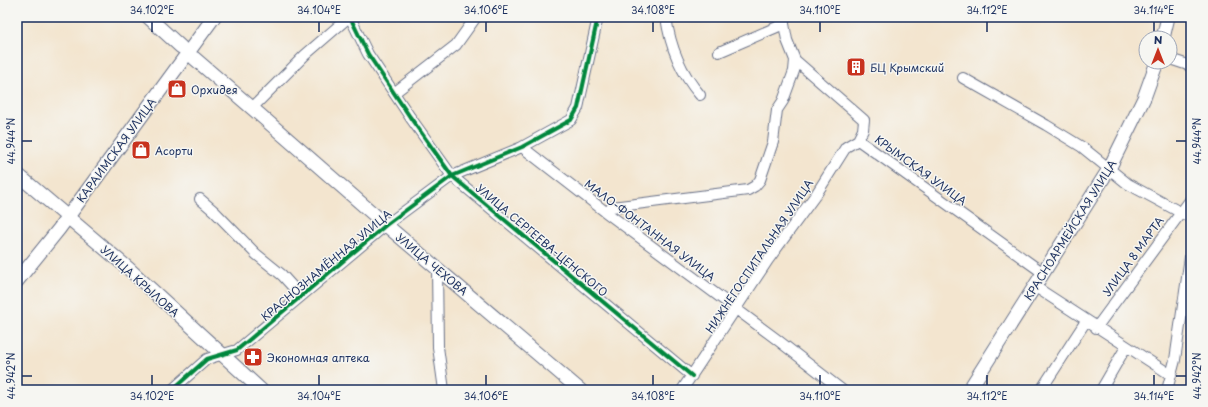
<svg xmlns="http://www.w3.org/2000/svg" width="1208" height="407" viewBox="0 0 1208 407" font-family="'Playpen Sans',sans-serif">
<style>
.lines{fill:none;stroke-linecap:round;stroke-linejoin:round}
.minor-casing{stroke:#676f86;stroke-width:12}
.major-casing{stroke:#676f86;stroke-width:15}
.minor{stroke:#fff;stroke-width:10}
.major{stroke:#fff;stroke-width:13}
.cycleway-casing{stroke:#f6f6f2;stroke-width:6}
.cycleway{stroke:#00873e;stroke-width:4}
.ticks{fill:none;stroke:#1b2f5e;stroke-width:1.5}
.labels{text-anchor:middle;dominant-baseline:central;stroke-width:3;stroke-linejoin:round;paint-order:stroke}
.poi-label{font-size:11px;fill:#1b2f5e;stroke:#f6f6f2;text-anchor:start}
.street-label{font-size:11px;fill:#1b2f5e;stroke:#f6f6f2}
.neatline{fill:none;stroke:#1b2f5e;stroke-width:1.5}
.ticks-label{font-size:10px;text-anchor:middle;fill:#1b2f5e}
</style>
<rect width="100%" height="100%" fill="#f6f6f2"/>
<filter id="ink" filterUnits="userSpaceOnUse"><feTurbulence type="fractalNoise" baseFrequency=".025" numOctaves="2"/><feDisplacementMap in="SourceGraphic" scale="8" xChannelSelector="R" yChannelSelector="G"/><feConvolveMatrix kernelMatrix="1 2 1 2 8 2 1 2 1" color-interpolation-filters="sRGB"/></filter>
<filter id="wash" filterUnits="userSpaceOnUse"><feTurbulence type="fractalNoise" baseFrequency=".012" numOctaves="4" result="noise"/><feDisplacementMap in="SourceGraphic" scale="16" xChannelSelector="R" yChannelSelector="G"/><feGaussianBlur stdDeviation="0.9" result="paint"/><feColorMatrix in="noise" values="0 0 0 0 0 0 0 0 0 0 0 0 0 0 0 0 0 1.4 0 .05"/><feComposite in="paint" operator="in"/></filter>
<g filter="url(#wash)">
<rect width="100%" height="100%" fill="#f3e5cf"/>
</g>
<g filter="url(#ink)">
<g class="lines">
<!-- minor casing -->
<g class="minor-casing">
<path id="minor" d="M350 17 368 54 410 117 452 176 692 376
M666 17C670 46 681 73 700 95
M719 52 784 24
M1170 59 1191 66
M795 60 864 120 863 130 858 140
M963 78 1046 125 1082 147 1128 184 1191 218
M394 93 456 45 476 17
M252 108 305 55 349 17
M858 140 1042 272
M522 147 607 213 775 338 842 390
M200 199 214 211 256 254 282 275 301 296
M607 213 612 207 748 190 755 186 760 180 773 142 777 110 783 101 794 71 795 60 787 40 784 24V17
M437 267 438 347 444 390
M1034 286 1171 375
M1096 328 1191 199
M172 390 207 359 237 350 386 225 452 176 522 147 571 120 578 108 598 17
M682 390 768 260 817 193 846 147 858 140
M1041 390 1086 321
M1101 390 1126 347
M1167 390 1175 360 1191 250"/>
</g>
<!-- major casing -->
<g class="major-casing">
<path id="major" d="M148 17 181 47
M1163 38 1168 17
M194 58 252 108 386 225 580 390
M17 174 129 269 261 390
M17 281 59 229 214 17
M969 390 1109 169 1144 98 1157 62"/>
</g>
<!-- minor -->
<use href="#minor" class="minor"/>
<!-- major -->
<use href="#major" class="major"/>
<!-- cycleway casing -->
<g class="cycleway-casing">
<path id="cycleway" d="M350 17 368 54 410 117 452 176 692 376
M172 390 207 359 237 350 386 225 452 176 522 147 571 120 578 108 598 17"/>
</g>
<!-- cycleway -->
<use href="#cycleway" class="cycleway"/>
</g>
</g>
<!-- ticks -->
<path class="ticks" d="M152 22V32M319 22V32M486 22V32M653 22V32M820 22V32M987 22V32M1154 22V32M22 141H32M1176 141H1186M152 375V385M319 375V385M486 375V385M653 375V385M820 375V385M987 375V385M1154 375V385M22 376H32M1176 376H1186"/>
<!-- icons -->
<defs>
<g id="building-square" transform="scale(1)"><rect x="-9" y="-9" width="18" height="18" rx="4" fill="#c8321e" stroke="#f6f6f2"/><path d="M-4-6H4V6H1V3H-1V6H-4ZM-2.5-4.3h1.7v1.8h-1.7ZM.8-4.3h1.7v1.8H.8ZM-2.5-1h1.7V.8h-1.7ZM.8-1h1.7V.8H.8Z" fill="#fff"/></g>
<g id="shop-square" transform="scale(1)"><rect x="-9" y="-9" width="18" height="18" rx="4" fill="#c8321e" stroke="#f6f6f2"/><path d="M-5-2.5h2.3a2.7 3.5 0 0 1 5.4 0H5L5.5 6h-11ZM-1.5-2.5h3a1.5 2.3 0 0 0-3 0Z" fill="#fff"/></g>
<g id="pharmacy-square" transform="scale(1)"><rect x="-9" y="-9" width="18" height="18" rx="4" fill="#c8321e" stroke="#f6f6f2"/><path d="M-2-6h4v4h4v4h-4v4h-4v-4h-4v-4h4Z" fill="#fff"/></g>
</defs>
<g fill-rule="evenodd">
<use href="#building-square" x="856" y="67"/>
<use href="#shop-square" x="177" y="89"/>
<use href="#shop-square" x="141" y="150"/>
<use href="#pharmacy-square" x="253" y="357"/>
</g>
<g class="labels">
<!-- poi labels -->
<g class="poi-label">
<text x="870" y="67">БЦ Крымский</text>
<text x="191" y="89">Орхидея</text>
<text x="155" y="150">Асорти</text>
<text x="267" y="357">Экономная аптека</text>
</g>
<!-- street labels -->
<g class="street-label">
<text transform="translate(116 150) rotate(-54)">КАРАИМСКАЯ УЛИЦА</text>
<text transform="translate(921 170) rotate(36)">КРЫМСКАЯ УЛИЦА</text>
<text transform="translate(650 230) rotate(37)">МАЛО-ФОНТАННАЯ УЛИЦА</text>
<text transform="translate(1070 230) rotate(-58)">КРАСНОАРМЕЙСКАЯ УЛИЦА</text>
<text transform="translate(542 240) rotate(40)">УЛИЦА СЕРГЕЕВА-ЦЕНСКОГО</text>
<text transform="translate(759 256) rotate(-56)">НИЖНЕГОСПИТАЛЬНАЯ УЛИЦА</text>
<text transform="translate(1133 256) rotate(-54)">УЛИЦА 8 МАРТА</text>
<text transform="translate(432 264) rotate(40)">УЛИЦА ЧЕХОВА</text>
<text transform="translate(326 265) rotate(-40)">КРАСНОЗНАМЁННАЯ УЛИЦА</text>
<text transform="translate(140 281) rotate(42)">УЛИЦА КРЫЛОВА</text>
</g>
</g>
<!-- margin -->
<rect width="1208" height="407" fill="none" stroke="#f6f6f2" stroke-width="44"/>
<!-- north arrow -->
<g transform="translate(1158 50)"><circle r="19" fill="#f6f6f2" stroke="#9ea6b7"/>
<path d="M0-3L7 15L0 10L-7 15Z" fill="#c8321e"/>
<text y="-6" font-size="11" font-weight="bold" text-anchor="middle" fill="#1b2f5e">N</text>
</g>
<rect x="22" y="22" width="1164" height="363" class="neatline"/>
<g class="ticks-label">
<text x="152" y="14">34.102°E</text>
<text x="319" y="14">34.104°E</text>
<text x="486" y="14">34.106°E</text>
<text x="653" y="14">34.108°E</text>
<text x="820" y="14">34.110°E</text>
<text x="987" y="14">34.112°E</text>
<text x="1154" y="14">34.114°E</text>
<text transform="translate(11 141) rotate(-90)" y="4">44.944°N</text>
<text transform="translate(1197 141) rotate(-90)" y="4">44.944°N</text>
<text transform="translate(11 376) rotate(-90)" y="4">44.942°N</text>
<text transform="translate(1197 376) rotate(-90)" y="4">44.942°N</text>
<text x="152" y="400">34.102°E</text>
<text x="319" y="400">34.104°E</text>
<text x="486" y="400">34.106°E</text>
<text x="653" y="400">34.108°E</text>
<text x="820" y="400">34.110°E</text>
<text x="987" y="400">34.112°E</text>
<text x="1154" y="400">34.114°E</text>
</g>
</svg>
